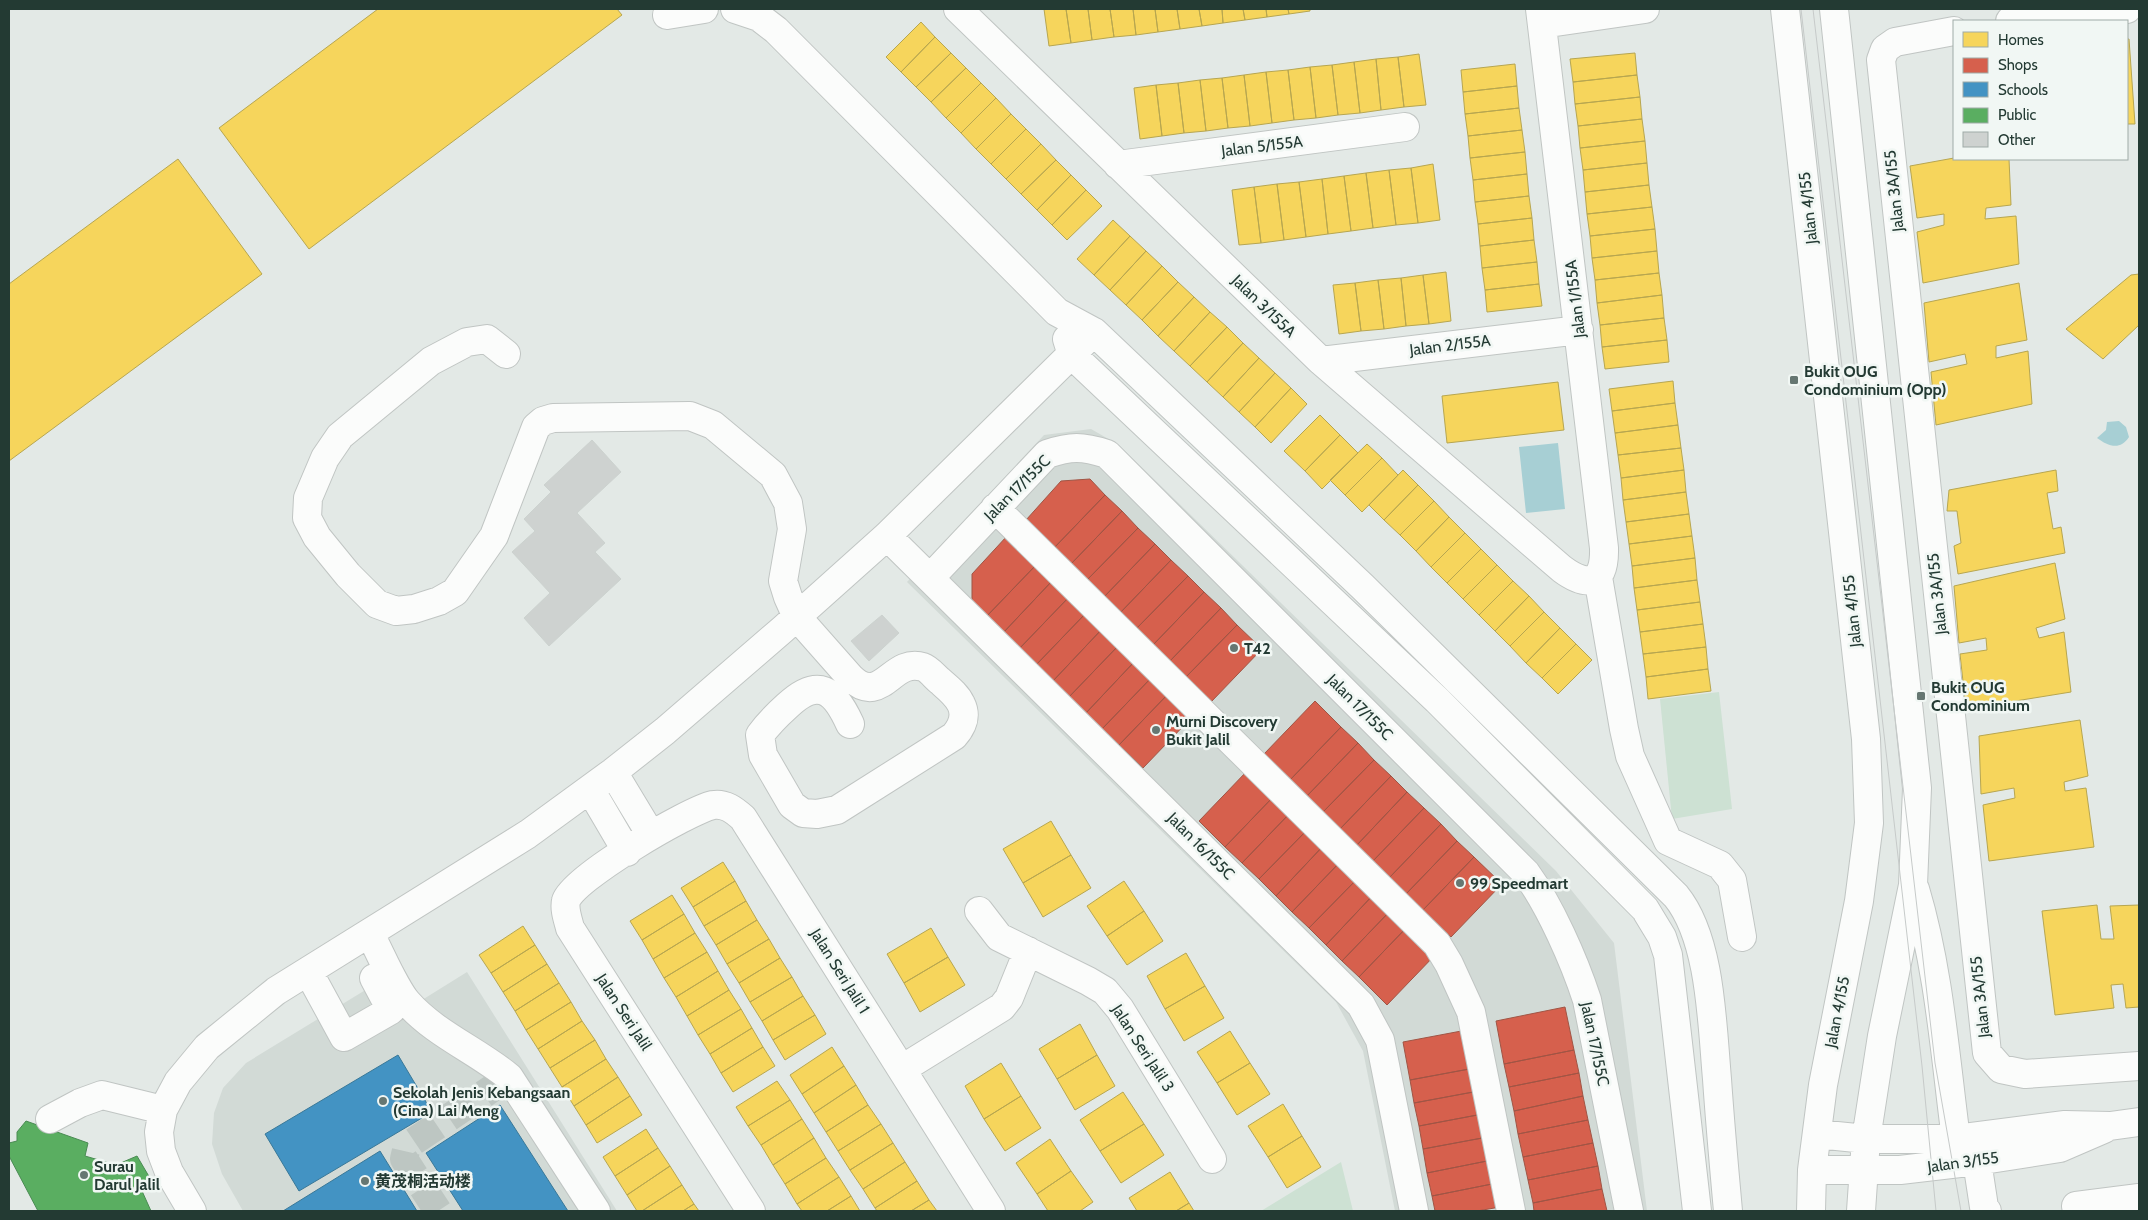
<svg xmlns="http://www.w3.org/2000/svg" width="2148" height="1220" viewBox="0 0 2148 1220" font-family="Cabin,'Noto Sans SC',sans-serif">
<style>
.built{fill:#d2dad6}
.green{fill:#cde1d3}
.water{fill:#a7cfd4}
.homes{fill:#f6d55c;stroke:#b7a650}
.shops{fill:#d6604d;stroke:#a05545}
.schools{fill:#4393c3;stroke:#397898}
.public{fill:#5aae61;stroke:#4a8b53}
.building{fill:#ced2d0;stroke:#ccd2cf}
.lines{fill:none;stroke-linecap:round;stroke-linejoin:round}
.minor-tunnel{stroke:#bdc6c2;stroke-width:28;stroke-dasharray:28 14;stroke-linecap:butt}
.minor-casing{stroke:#c0c5c3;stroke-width:30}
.minor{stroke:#fbfcfb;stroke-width:28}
.tram{stroke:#c6cac9;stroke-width:1}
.poi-dot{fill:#667772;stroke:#f1f7f4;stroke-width:2}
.labels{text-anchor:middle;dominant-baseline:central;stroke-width:5;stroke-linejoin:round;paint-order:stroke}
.street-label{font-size:16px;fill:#233a33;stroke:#f1f7f4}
.poi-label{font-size:16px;font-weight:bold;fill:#233a33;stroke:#f1f7f4;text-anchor:start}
</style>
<rect width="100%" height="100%" fill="#e3e9e6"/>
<!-- built -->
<path class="built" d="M1091 429 1119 445 1556 871 1614 943 1647 1211H1395L1363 1051 1336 1002 907 582 1044 435Z
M403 967 422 1000 467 972 617 1211H243L222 1174 212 1144 214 1113 223 1088 246 1063Z"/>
<!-- green -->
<path class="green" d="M1719 692 1732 809 1672 819 1660 699Z
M1341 1162 1353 1211H1261Z"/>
<!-- water -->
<path class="water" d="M2119 421 2126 427 2129 437C2120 451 2108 446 2097 438L2106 430 2107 422Z
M1558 443 1565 509 1526 513 1519 447Z"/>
<!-- homes -->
<path class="homes" d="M378 9H617L622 15 309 249 219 128Z
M1044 9H1066L1071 43 1049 46Z
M1066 9H1088L1092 40 1071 43Z
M1088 9H1110L1114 37 1092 40Z
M1110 9H1133L1136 35 1114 37Z
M1133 9H1155L1158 32 1136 35Z
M1155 9H1177L1180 29 1158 32Z
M1177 9H1199L1202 26 1180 29Z
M1199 9H1222L1223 23 1202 26Z
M1222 9H1243L1245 20 1223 23Z
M1243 9H1266L1267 17 1245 20Z
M1266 9H1288L1289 14 1267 17Z
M1288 9H1310V11L1289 14Z
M921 22 935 37 901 72 886 57Z
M935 37 951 53 916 87 901 72Z
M2127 39H2129L2135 124H2127Z
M951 53 966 68 931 102 916 87Z
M1635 53 1637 75 1573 82 1570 59Z
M1419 54 1426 105 1404 107 1398 57Z
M1398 57 1404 107 1381 110 1376 59Z
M1376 59 1381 110 1360 113 1354 62Z
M1354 62 1360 113 1338 115 1332 65Z
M1515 64 1517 86 1463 92 1461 70Z
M1332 65 1338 115 1316 118 1310 67Z
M1310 67 1316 118 1294 120 1288 70Z
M966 68 981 83 946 118 931 102Z
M1288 70 1294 120 1272 123 1266 72Z
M1266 72 1272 123 1250 126 1244 75Z
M1244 75 1250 126 1228 128 1222 78Z
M1637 75 1640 97 1575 104 1573 82Z
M1222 78 1228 128 1206 131 1200 80Z
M1200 80 1206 131 1184 133 1178 83Z
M981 83 996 98 961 133 946 118Z
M1178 83 1184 133 1162 136 1156 85Z
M1156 85 1162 136 1140 139 1134 88Z
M1517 86 1519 108 1465 114 1463 92Z
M1640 97 1642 119 1578 126 1575 104Z
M996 98 1011 114 976 149 961 133Z
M1519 108 1522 130 1468 136 1465 114Z
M1011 114 1026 129 991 164 976 149Z
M1642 119 1645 141 1580 148 1578 126Z
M1026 129 1041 144 1006 179 991 164Z
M1522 130 1525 152 1470 158 1468 136Z
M1645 141 1647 163 1583 170 1580 148Z
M1041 144 1056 160 1021 194 1006 179Z
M1525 152 1527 174 1473 180 1470 158Z
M1954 158 2009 159 2011 205 1986 208 1985 219 2016 216 2019 264 1923 283 1917 232 1944 225V214L1917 218 1910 166Z
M178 159 262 274 9 461V284Z
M1056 160 1071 175 1037 210 1021 194Z
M1647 163 1649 185 1585 192 1583 170Z
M1433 164 1440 220 1418 223 1411 168Z
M1411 168 1418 223 1396 225 1389 170Z
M1389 170 1396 225 1373 228 1366 173Z
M1366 173 1373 228 1351 231 1344 176Z
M1527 174 1529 196 1475 202 1473 180Z
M1071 175 1086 190 1052 225 1037 210Z
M1344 176 1351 231 1328 234 1322 179Z
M1322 179 1328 234 1306 237 1299 182Z
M1299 182 1306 237 1284 240 1277 184Z
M1277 184 1284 240 1261 243 1254 187Z
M1649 185 1652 207 1587 214 1585 192Z
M1254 187 1261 243 1239 245 1232 190Z
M1086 190 1102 206 1067 240 1052 225Z
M1529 196 1532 218 1478 224 1475 202Z
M1652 207 1655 229 1590 236 1587 214Z
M1532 218 1534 240 1480 246 1478 224Z
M1113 220 1130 236 1094 275 1077 259Z
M1655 229 1657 251 1592 258 1590 236Z
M1130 236 1146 251 1110 290 1094 275Z
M1534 240 1537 262 1482 268 1480 246Z
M1146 251 1162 266 1126 305 1110 290Z
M1657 251 1659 273 1595 280 1592 258Z
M1537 262 1539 284 1485 290 1482 268Z
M1162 266 1178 282 1142 320 1126 305Z
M1446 272 1451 321 1429 324 1423 275Z
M1659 273 1662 295 1597 303 1595 280Z
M2139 274V325L2103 359 2066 329 2131 275Z
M1423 275 1429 324 1406 326 1401 278Z
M1401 278 1406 326 1384 329 1378 280Z
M1378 280 1384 329 1361 331 1355 283Z
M1178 282 1194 297 1158 336 1142 320Z
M1355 283 1361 331 1339 334 1333 285Z
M2019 283 2027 340 1996 346V358L2028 351 2032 404 1936 425 1931 372 1967 364 1965 354 1929 362 1924 303Z
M1539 284 1542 306 1487 312 1485 290Z
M1662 295 1664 318 1600 325 1597 303Z
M1194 297 1210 312 1174 351 1158 336Z
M1210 312 1227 327 1190 366 1174 351Z
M1664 318 1667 340 1602 347 1600 325Z
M1227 327 1243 343 1207 382 1190 366Z
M1667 340 1669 362 1605 369 1602 347Z
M1243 343 1259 358 1223 397 1207 382Z
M1259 358 1275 373 1239 412 1223 397Z
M1275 373 1291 388 1255 427 1239 412Z
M1673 381 1675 403 1612 411 1609 389Z
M1558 382 1564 430 1447 443 1442 396Z
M1291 388 1307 404 1271 443 1255 427Z
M1675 403 1678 425 1615 433 1612 411Z
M1320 415 1340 435 1305 471 1284 451Z
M1678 425 1681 448 1618 455 1615 433Z
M1340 435 1358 453 1322 489 1305 471Z
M1367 444 1382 458 1345 495 1330 480Z
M1681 448 1684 470 1621 478 1618 455Z
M1382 458 1398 475 1362 512 1345 495Z
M1403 470 1418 485 1384 520 1369 505Z
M1684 470 1686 492 1623 500 1621 478Z
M2056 470 2058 491 2047 493 2053 529 2061 527 2065 553 1958 574 1954 546 1961 543 1957 511H1947L1949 490Z
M1418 485 1434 501 1400 535 1384 520Z
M1686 492 1689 514 1626 522 1623 500Z
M1434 501 1449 517 1416 551 1400 535Z
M1689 514 1692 536 1629 544 1626 522Z
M1449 517 1465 533 1431 567 1416 551Z
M1465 533 1481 549 1447 583 1431 567Z
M1692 536 1695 558 1632 566 1629 544Z
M1481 549 1497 565 1463 599 1447 583Z
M1695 558 1697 580 1634 588 1632 566Z
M2055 563 2065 619 2036 628 2039 638 2064 632 2071 692 1966 709 1960 654 1987 650 1986 638 1959 643 1954 586Z
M1497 565 1513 581 1479 615 1463 599Z
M1697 580 1700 602 1637 610 1634 588Z
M1513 581 1529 596 1495 631 1479 615Z
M1529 596 1544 612 1510 646 1495 631Z
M1700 602 1703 624 1640 632 1637 610Z
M1544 612 1560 628 1526 663 1510 646Z
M1703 624 1706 647 1643 654 1640 632Z
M1560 628 1576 644 1542 678 1526 663Z
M1576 644 1592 660 1558 694 1542 678Z
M1706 647 1708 669 1646 677 1643 654Z
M1708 669 1711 691 1648 699 1646 677Z
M2080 720 2088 776 2064 782 2065 791 2086 788 2094 847 1989 861 1983 805 2015 798 2014 788 1981 794 1979 736Z
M1051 821 1071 855 1023 883 1003 849Z
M1071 855 1091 888 1043 917 1023 883Z
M723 862 735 881 693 907 681 888Z
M735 881 746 901 704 926 693 907Z
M1124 881 1144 911 1107 936 1087 906Z
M672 895 684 914 642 940 630 921Z
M746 901 757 920 716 945 704 926Z
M2097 905 2101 939H2114L2110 906 2139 905V1007L2126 1008 2123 984 2111 985 2114 1008 2055 1015 2042 911Z
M1144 911 1163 941 1127 965 1107 936Z
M684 914 695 933 653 959 642 940Z
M757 920 769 939 727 964 716 945Z
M523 926 535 945 491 973 479 955Z
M931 928 948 957 904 983 887 954Z
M695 933 707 952 664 978 653 959Z
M769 939 780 958 739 983 727 964Z
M535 945 547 964 503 992 491 973Z
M707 952 718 971 676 997 664 978Z
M1186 953 1205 986 1165 1009 1147 976Z
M948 957 965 985 920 1012 904 983Z
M780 958 792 977 750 1002 739 983Z
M547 964 559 983 515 1011 503 992Z
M718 971 729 990 687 1016 676 997Z
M792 977 803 996 762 1021 750 1002Z
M559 983 571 1002 526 1030 515 1011Z
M1205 986 1224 1018 1184 1041 1165 1009Z
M729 990 741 1009 698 1035 687 1016Z
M803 996 815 1015 773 1040 762 1021Z
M571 1002 582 1021 538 1049 526 1030Z
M741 1009 752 1028 710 1054 698 1035Z
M815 1015 826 1034 785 1060 773 1040Z
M582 1021 595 1040 550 1068 538 1049Z
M1080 1024 1097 1055 1057 1079 1039 1049Z
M752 1028 763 1047 721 1073 710 1054Z
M1230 1031 1250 1063 1217 1083 1197 1052Z
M595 1040 606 1059 562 1087 550 1068Z
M763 1047 775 1066 733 1092 721 1073Z
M832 1047 844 1066 802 1094 790 1075Z
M1097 1055 1115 1086 1075 1110 1057 1079Z
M606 1059 618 1077 574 1106 562 1087Z
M1001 1063 1021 1096 984 1119 965 1086Z
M1250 1063 1270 1094 1237 1115 1217 1083Z
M844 1066 856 1085 814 1113 802 1094Z
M618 1077 630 1096 586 1125 574 1106Z
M777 1081 790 1100 748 1126 736 1107Z
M856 1085 868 1105 826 1132 814 1113Z
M1123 1092 1144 1124 1100 1151 1080 1120Z
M630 1096 642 1115 597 1143 586 1125Z
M1021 1096 1041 1128 1005 1151 984 1119Z
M790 1100 802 1119 761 1145 748 1126Z
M1283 1104 1302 1136 1268 1157 1248 1126Z
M868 1105 881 1124 838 1151 826 1132Z
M802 1119 814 1138 773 1165 761 1145Z
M881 1124 893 1143 850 1170 838 1151Z
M1144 1124 1164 1155 1121 1183 1100 1151Z
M646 1129 658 1148 615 1176 603 1157Z
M1302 1136 1321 1167 1287 1188 1268 1157Z
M814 1138 826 1158 785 1184 773 1165Z
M1050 1139 1071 1171 1037 1194 1016 1163Z
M893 1143 905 1162 863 1189 850 1170Z
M658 1148 670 1166 627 1195 615 1176Z
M826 1158 839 1177 797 1204 785 1184Z
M905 1162 917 1181 875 1208 863 1189Z
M670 1166 682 1185 642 1211H637L627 1195Z
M1071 1171 1093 1202 1080 1211H1048L1037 1194Z
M1170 1172 1189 1203 1176 1211H1137L1129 1198Z
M839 1177 851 1196 827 1211H802L797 1204Z
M917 1181 929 1200 911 1211H877L875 1208Z
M682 1185 694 1204 683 1211H642Z
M851 1196 860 1211H827Z
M929 1200 937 1211H911Z
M1189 1203 1194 1211H1176Z
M694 1204 699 1211H683Z"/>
<!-- shops -->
<path class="shops" d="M1090 479 1105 495 1054 548 1026 520 1061 481Z
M1105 495 1122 511 1071 564 1054 548Z
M1122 511 1138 528 1087 580 1071 564Z
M1138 528 1155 544 1104 597 1087 580Z
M1007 536 1036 565 986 617 972 603V574Z
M1155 544 1171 560 1120 613 1104 597Z
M1171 560 1188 576 1136 629 1120 613Z
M1036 565 1052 581 1003 633 986 617Z
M1188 576 1204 592 1153 645 1136 629Z
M1052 581 1069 597 1019 649 1003 633Z
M1204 592 1221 608 1170 661 1153 645Z
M1069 597 1086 613 1036 665 1019 649Z
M1221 608 1237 625 1186 677 1170 661Z
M1086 613 1102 629 1053 681 1036 665Z
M1237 625 1262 649 1211 702 1186 677Z
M1102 629 1119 645 1069 697 1053 681Z
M1119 645 1135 661 1086 713 1069 697Z
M1135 661 1152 677 1102 729 1086 713Z
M1152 677 1169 693 1119 745 1102 729Z
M1169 693 1193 716 1143 768 1119 745Z
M1315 701 1341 727 1290 780 1264 754Z
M1341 727 1358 743 1307 796 1290 780Z
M1358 743 1374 760 1323 812 1307 796Z
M1374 760 1391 776 1340 829 1323 812Z
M1248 770 1274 796 1225 847 1199 821Z
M1391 776 1407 792 1357 845 1340 829Z
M1407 792 1424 808 1373 861 1357 845Z
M1274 796 1291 812 1242 863 1225 847Z
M1424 808 1441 824 1390 877 1373 861Z
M1291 812 1308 829 1259 879 1242 863Z
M1441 824 1457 841 1406 894 1390 877Z
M1308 829 1324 845 1276 896 1259 879Z
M1457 841 1474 857 1423 910 1406 894Z
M1324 845 1341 861 1292 912 1276 896Z
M1474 857 1502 884 1451 937 1423 910Z
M1341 861 1358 878 1309 928 1292 912Z
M1358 878 1374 894 1326 945 1309 928Z
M1374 894 1391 910 1342 961 1326 945Z
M1391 910 1408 926 1359 977 1342 961Z
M1408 926 1436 954 1387 1005 1359 977Z
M1565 1007 1574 1050 1504 1064 1496 1021Z
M1472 1029 1480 1067 1410 1080 1403 1042Z
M1574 1050 1579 1073 1509 1087 1504 1064Z
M1480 1067 1484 1090 1414 1103 1410 1080Z
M1579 1073 1583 1096 1514 1111 1509 1087Z
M1484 1090 1488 1113 1419 1126 1414 1103Z
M1583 1096 1588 1120 1518 1134 1514 1111Z
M1488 1113 1493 1136 1423 1149 1419 1126Z
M1588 1120 1593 1143 1523 1157 1518 1134Z
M1493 1136 1497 1159 1427 1173 1423 1149Z
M1593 1143 1598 1166 1528 1180 1523 1157Z
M1497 1159 1502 1182 1432 1196 1427 1173Z
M1598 1166 1602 1189 1533 1203 1528 1180Z
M1502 1182 1506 1206 1477 1211H1435L1432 1196Z
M1602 1189 1607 1211H1534L1533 1203Z"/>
<!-- schools -->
<path class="schools" d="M398 1055 432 1112 299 1191 265 1134Z
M500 1105 568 1211H463L426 1153Z
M380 1151 417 1211H283Z"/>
<!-- public -->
<path class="public" d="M26 1121 88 1143 85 1156 116 1165 137 1156 154 1185 142 1191 151 1211H38L9 1156V1143L17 1141V1132Z"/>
<!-- building -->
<path class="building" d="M592 440 621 472 577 513 605 543 595 552 621 579 549 646 524 618 550 593 512 552 535 531 524 519 551 492 544 485Z
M882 615 899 633 869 661 851 641Z"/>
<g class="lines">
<!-- minor-tunnel -->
<path class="minor-tunnel" d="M438 1211 404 1159 407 1146 509 1077"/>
<!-- minor casing -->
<g class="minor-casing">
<path id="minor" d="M735 9 759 17 776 30 1057 312 1094 332 1363 587 1676 896C1711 939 1712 1024 1717 1079 1720 1123 1724 1167 1728 1211
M958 9 1321 361 1562 569C1589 589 1605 583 1604 548L1540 9
M1785 9 1866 739 1869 823 1859 901 1823 1085 1812 1170 1811 1211
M1834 9 1917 788 1913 885 1882 1036 1866 1139 1861 1211
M667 15 704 9
M2010 21 2127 9
M1542 24 1645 9
M1954 31 1895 42 1885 49 1881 60 1987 1053 2001 1069 2025 1074 2139 1066
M1118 165 1405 127
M1067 339 1072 355 1437 700 1645 909 1662 937 1668 955 1697 1211
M506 354 487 339 467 342 431 361 340 436 325 458 308 498 307 518 317 537 348 575 377 604 396 611 414 609 439 601 455 592 494 536 536 427 543 421 553 418 690 416 713 425 773 475 788 503 792 529 783 581 788 597 797 617 850 677C882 708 891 657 923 667 929 669 935 677 940 681 948 688 957 695 961 704 967 716 962 727 954 736L837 810 817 814 803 813 792 805 763 755 760 735C768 724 777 715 787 706 818 677 834 689 850 724
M1321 361 1579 330
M995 508 1437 944 1449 964 1471 1012 1511 1211
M887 536 1361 1005 1380 1040 1414 1211
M1598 577 1624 729 1630 756 1668 841 1720 865 1732 880 1742 937
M930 578 1047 454C1071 446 1082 446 1107 454L1526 873C1550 906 1574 960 1587 1000L1629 1211
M613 772 651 835
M590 789 627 852
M1915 889C1939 969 1945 1055 1956 1139
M979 911 999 937 1088 981 1105 991 1120 1009 1212 1159
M370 934C380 952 394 987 407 1002 435 1034 476 1050 509 1077L596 1211
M308 971 344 1037 391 1010 374 978
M902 1069 1002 1007 1009 998 1028 951
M50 1119 80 1103 102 1095 163 1110
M1817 1134 1866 1139H1956L2065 1125 2110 1126 2139 1122
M1977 1161 1984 1207 1987 1211
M1812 1170H1900L1977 1161 2060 1148 2104 1129
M192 1211 169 1172 161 1151 159 1132 163 1110 178 1082 207 1047 276 991 528 834 613 772 665 731 782 630 887 536 1094 332
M751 1211 570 928C568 920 564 909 566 901 570 880 689 810 713 805 725 803 734 810 743 818L991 1211
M2077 1211 2076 1206 2139 1198"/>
</g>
<!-- minor -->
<use href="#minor" class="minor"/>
<!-- tram -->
<path class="tram" d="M1801 9 1922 1066 1936 1211
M1813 9 1935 1063 1961 1211"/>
</g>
<!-- markers -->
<g class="poi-dot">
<rect x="1789" y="375" width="10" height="10" rx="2.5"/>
<circle cx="1234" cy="648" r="5"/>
<rect x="1916" y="691" width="10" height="10" rx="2.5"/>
<circle cx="1156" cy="730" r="5"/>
<circle cx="1460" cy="883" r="5"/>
<circle cx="383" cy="1101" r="5"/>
<circle cx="84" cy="1175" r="5"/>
<circle cx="365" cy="1181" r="5"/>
</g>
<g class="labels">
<!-- street labels -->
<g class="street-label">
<text transform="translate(1262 146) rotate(-7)">Jalan 5/155A</text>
<text transform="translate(1894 191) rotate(-96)">Jalan 3A/155</text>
<text transform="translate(1808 208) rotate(-96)">Jalan 4/155</text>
<text transform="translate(1575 299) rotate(-97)">Jalan 1/155A</text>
<text transform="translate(1264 306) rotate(44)">Jalan 3/155A</text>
<text transform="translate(1450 345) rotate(-7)">Jalan 2/155A</text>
<text transform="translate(1017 488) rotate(-45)">Jalan 17/155C</text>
<text transform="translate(1937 594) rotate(-96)">Jalan 3A/155</text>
<text transform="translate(1852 611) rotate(-96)">Jalan 4/155</text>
<text transform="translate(1360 707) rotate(45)">Jalan 17/155C</text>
<text transform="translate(1201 846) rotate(45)">Jalan 16/155C</text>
<text transform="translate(840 971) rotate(58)">Jalan Seri Jalil 1</text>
<text transform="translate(1980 997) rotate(-96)">Jalan 3A/155</text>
<text transform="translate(624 1012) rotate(57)">Jalan Seri Jalil</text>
<text transform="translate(1837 1012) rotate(-79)">Jalan 4/155</text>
<text transform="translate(1595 1044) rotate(78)">Jalan 17/155C</text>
<text transform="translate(1143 1048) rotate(57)">Jalan Seri Jalil 3</text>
<text transform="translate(1963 1162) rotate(-8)">Jalan 3/155</text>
</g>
<!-- poi labels -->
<g class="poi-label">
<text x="1804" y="371">Bukit OUG<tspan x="1804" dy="18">Condominium (Opp)</tspan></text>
<text x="1244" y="648">T42</text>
<text x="1931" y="687">Bukit OUG<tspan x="1931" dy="18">Condominium</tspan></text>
<text x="1166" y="721">Murni Discovery<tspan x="1166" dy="18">Bukit Jalil</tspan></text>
<text x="1470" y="883">99 Speedmart</text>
<text x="393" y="1092">Sekolah Jenis Kebangsaan<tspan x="393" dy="18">(Cina) Lai Meng</tspan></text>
<text x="94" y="1166">Surau<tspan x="94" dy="18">Darul Jalil</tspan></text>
<text x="375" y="1181">黄茂桐活动楼</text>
</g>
</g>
<!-- border -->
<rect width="2148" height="1220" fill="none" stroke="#233a33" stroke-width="20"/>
<!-- legend -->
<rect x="1953" y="20" width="175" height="140" fill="#f1f7f4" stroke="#9faba7"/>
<rect x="1963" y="32" width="25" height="15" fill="#f6d55c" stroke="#9faba7"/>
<text x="1998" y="45" font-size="15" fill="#233a33">Homes</text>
<rect x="1963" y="58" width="25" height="15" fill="#d6604d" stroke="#9faba7"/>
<text x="1998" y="70" font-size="15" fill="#233a33">Shops</text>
<rect x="1963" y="82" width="25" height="15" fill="#4393c3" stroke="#9faba7"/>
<text x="1998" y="95" font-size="15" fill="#233a33">Schools</text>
<rect x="1963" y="108" width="25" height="15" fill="#5aae61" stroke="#9faba7"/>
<text x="1998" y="120" font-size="15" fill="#233a33">Public</text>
<rect x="1963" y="132" width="25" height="15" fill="#ced2d0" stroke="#9faba7"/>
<text x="1998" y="145" font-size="15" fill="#233a33">Other</text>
</svg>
